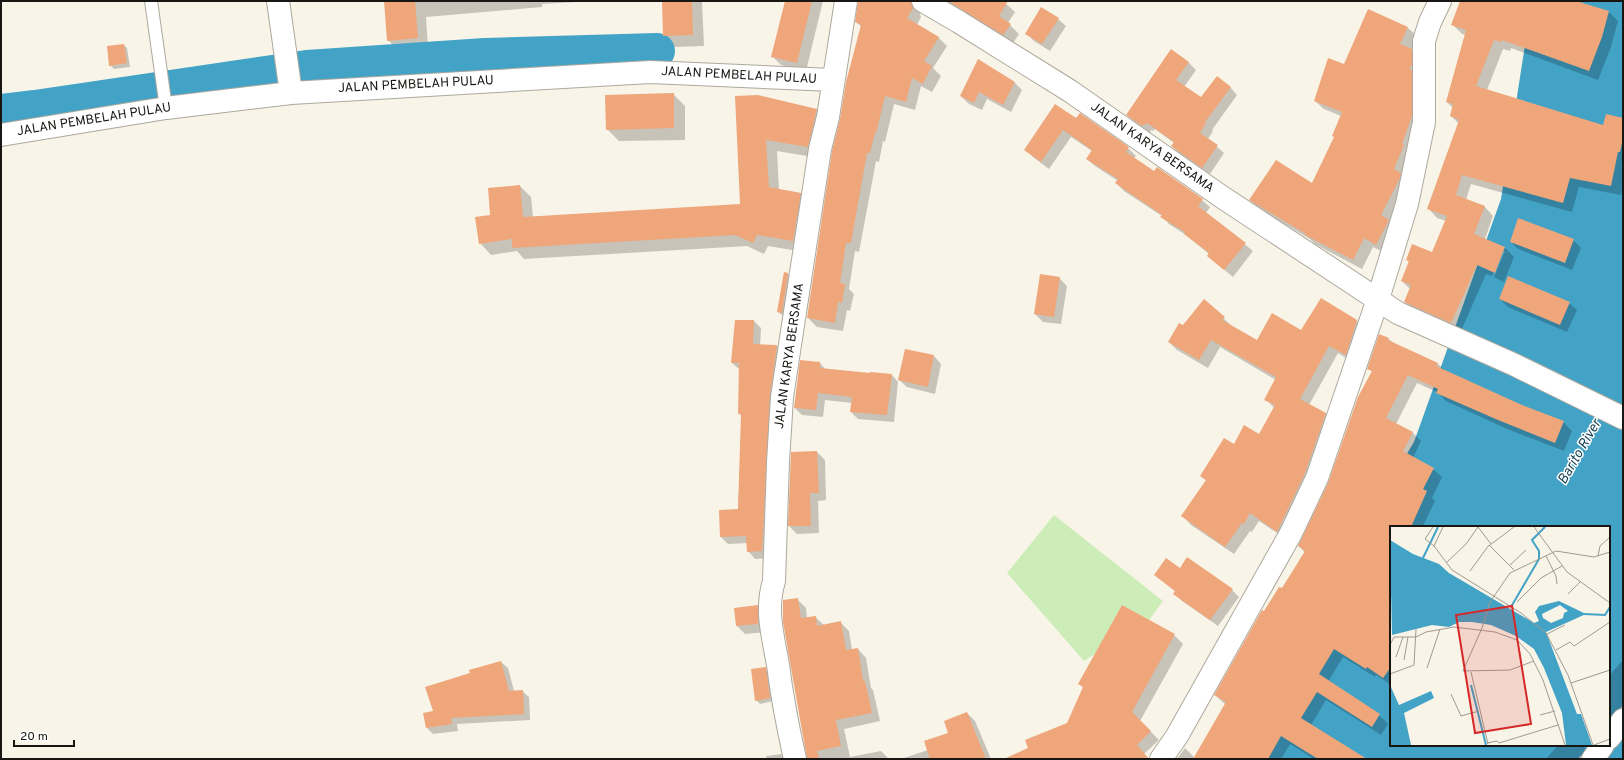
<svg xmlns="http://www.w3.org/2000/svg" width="1624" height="760" viewBox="0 0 1624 760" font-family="Overpass,sans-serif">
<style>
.green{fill:#cdedb8}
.water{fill:#42a3c7}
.shadow{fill:#0003}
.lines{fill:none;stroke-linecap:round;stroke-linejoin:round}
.river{stroke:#42a3c7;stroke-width:36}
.building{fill:#eea67a}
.service-casing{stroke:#ada89d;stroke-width:14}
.minor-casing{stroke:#ada89d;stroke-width:24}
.service{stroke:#fff;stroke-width:12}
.minor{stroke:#fff;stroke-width:22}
.labels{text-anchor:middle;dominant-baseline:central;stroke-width:3;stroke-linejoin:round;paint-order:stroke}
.street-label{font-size:13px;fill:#181612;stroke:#fff}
.water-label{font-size:14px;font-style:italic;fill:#194453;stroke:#fff}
.inset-river{fill:none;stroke:#42a3c7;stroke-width:2}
.inset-road{fill:none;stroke:#9f9b92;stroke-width:1}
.view{fill:#d62828;fill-opacity:0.15;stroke:#d62828;stroke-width:2}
.inset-edge{fill:none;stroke:#181612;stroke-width:2}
</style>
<rect width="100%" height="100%" fill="#f9f4e8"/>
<!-- green -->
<path class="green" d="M1054 515 1163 601 1149 620 1122 605 1095 654 1084 661 1007 573Z"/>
<!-- water -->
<path class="water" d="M1527 1H1623V705L1609 722V527H1391V745H1590L1578 759H1210L1290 648 1414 442 1501 199 1530 13Z"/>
<!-- shadow -->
<path class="shadow" d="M385 1H595L542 4V7L426 17 428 49 399 51 388 40Z
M663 1H702L704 46 675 47 664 36Z
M786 1H823L806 71 781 65 772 56Z
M859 1H923L919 11 921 17 917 25 938 37 947 46 933 68 941 76 932 92 921 86 915 110 894 104 885 142 883 141 879 162 876 161 859 252 855 251 849 289 854 294 850 311 847 310 843 331 817 327 808 318 862 27 856 22Z
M943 1H1003L1015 12 1008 23 1019 34 1013 43Z
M1461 1H1572L1609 12 1618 21 1611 47 1598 80 1511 48 1510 51 1503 49 1487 90 1604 126 1623 119V182L1621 195 1579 187 1572 212 1471 184 1466 200 1484 206 1493 216 1485 239 1505 248 1514 257 1504 282 1494 277 1505 251H1503L1492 276 1486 274 1461 331 1415 311 1405 302 1410 289 1402 281 1409 262 1407 260 1433 253 1446 221 1437 218 1428 208 1459 124 1451 116 1453 108 1447 102 1466 35 1462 34 1453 25Z
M1058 19 1066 26 1050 51 1034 41 1026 33Z
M1408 28 1417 36 1411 50 1420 59V125L1385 253 1373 247 1362 269 1315 244 1310 239 1259 209 1250 200 1312 184 1335 138 1341 116 1324 109 1315 101 1345 65Z
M124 45 127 48 130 67 114 69 110 65Z
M1171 51 1189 63 1196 70 1184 87 1201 99 1230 87 1237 95 1212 130 1213 131 1208 139 1224 153 1210 174 1179 153 1172 146 1174 143 1155 129 1153 131 1151 130 1150 133 1135 122 1127 115Z
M1015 83 1022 90 1011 112 987 99 982 110 969 104 961 96Z
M673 94 685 106V140L619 141 607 129Z
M736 97 816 110 827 121 819 158 777 151 779 190 800 193 812 205 804 252 768 246 764 254 747 246 524 259 517 251 491 255 480 243 491 216 520 186 531 197 533 217 741 205Z
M1076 120 1128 148 1136 156 1134 158 1155 173 1202 200 1210 207 1206 213 1253 251 1233 277 1216 263 1209 254 1186 235 1169 224 1162 216 1124 191 1116 183 1118 181 1095 166 1087 159 1092 151 1071 137 1049 169 1033 157 1026 150Z
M1573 240 1581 248 1572 270 1518 249 1511 242Z
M784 273 788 274 792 277 786 316 782 315 778 312Z
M1059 278 1067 286 1061 324 1043 322 1035 314Z
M1321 299 1357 321 1365 330 1354 363 1338 353 1309 405 1325 413 1334 422 1286 539 1259 521 1252 532 1250 531 1234 554 1191 525 1183 516 1207 481 1201 476 1234 445 1260 436 1274 408 1266 399 1276 380 1220 347 1208 368 1177 350 1169 342 1204 301 1232 326 1257 341 1302 332Z
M1500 299 1569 303 1577 310 1567 332 1508 307Z
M754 321 761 328 760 346H777L784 353 769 558 755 559 748 551V543L728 544 721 537 720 511 738 510 742 417 739 413 740 370 732 363Z
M1389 339 1394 344 1437 363 1445 371 1521 406 1563 422 1572 431 1564 451 1507 429 1446 401 1437 392 1417 383 1396 424 1412 432 1421 441 1413 458 1433 469 1442 477 1432 498 1435 501 1423 526 1425 527H1391V685L1376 675 1375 677 1343 657 1328 682 1379 715 1388 724 1381 735 1326 700 1311 725 1362 759H1314L1290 744 1281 759H1177L1185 748 1195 758 1225 704 1215 695 1264 612 1282 589 1305 553 1299 546 1329 484 1372 372 1369 368Z
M934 356 941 364 935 394 907 387 899 380Z
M820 363 826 370 871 374H891L898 382 894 422 858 419 851 412 852 403 825 400 823 417 802 415 795 408Z
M817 452 825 460 826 500 818 501 819 533 797 534 789 526Z
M1187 558 1232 590 1239 597 1218 626 1182 601 1175 594 1176 592 1155 575 1180 569Z
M797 599 806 608 807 618 815 617 824 625 840 622 849 631 852 650 858 649 866 658 871 688 873 690 880 721 844 729 850 757 881 751 889 759H808Z
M757 606 765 614 766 632 745 634 737 626Z
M1123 606 1174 635 1183 644 1140 721 1159 740 1144 754 1149 759H1007L1029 748 1067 724 1084 688 1080 684Z
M1623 660V718L1619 722 1609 713V676Z
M501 662 508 668 514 691H522L529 697 530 720 457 724 458 731 433 734 427 728 434 712 471 674Z
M765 668 769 672 773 701 760 704 756 700Z
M967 713 975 721 991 759H901L928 750 950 734Z
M1623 741V759H1609L1615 750Z
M1558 745H1582L1593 756 1591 759H1546Z
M781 754 785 759H767L766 756Z"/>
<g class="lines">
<!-- river -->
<path class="river" d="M1 112 35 108 307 68 485 56 657 51
M1609 744 1623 755"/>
</g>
<!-- building -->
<path class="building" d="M384 1H415L418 38 387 41Z
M662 1H692L693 35 663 36Z
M785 1H812L797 63 771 57Z
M858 1H911L913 8 907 18 939 37 924 61 932 66 923 84 912 78 906 102 885 96 876 134 875 133 870 153H867L851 243H846L840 283 845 284 842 303 838 302 835 323 807 318 832 151 840 119 846 82 861 25 855 22Z
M948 1H1008L999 16 1011 24 1003 35Z
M1460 1H1576L1609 11 1602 37 1589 71 1502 40 1501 42 1494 40 1476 86 1603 125 1606 114 1623 118V138L1620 152H1618L1611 186 1570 178 1563 203 1462 175 1456 195 1485 206 1474 234 1505 247 1495 273 1477 265 1451 323 1404 302 1411 285 1401 281 1409 261 1406 260 1412 244 1432 252 1447 216 1427 209 1459 120 1450 116 1453 104 1446 102 1466 30 1451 25Z
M1041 7 1059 18 1042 44 1025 34Z
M1368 9 1408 27 1400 44 1412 49V65L1409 70H1412V116L1402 144 1404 145 1394 169 1401 173 1400 178 1381 215 1389 220 1376 245 1364 238 1353 260 1305 235 1306 234 1249 200 1276 160 1312 183 1334 137 1332 136 1342 112 1314 101 1328 58 1344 64Z
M124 44 127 63 109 66 107 46Z
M1171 49 1189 62 1176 80 1201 97 1217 76 1231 87 1205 122 1206 123 1200 133 1218 145 1202 168 1171 146 1174 142 1147 123 1145 125 1144 124 1142 126 1126 115Z
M978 59 1015 82 1003 105 979 92 974 103 960 96Z
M674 93V128L606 130 605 95Z
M758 95 817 109 808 147 766 140 769 187 801 193 793 241 757 235 753 243 735 235 512 248V239L479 244 475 217 490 215 488 188 520 185 523 217 740 204 735 96Z
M1055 104 1076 118 1080 113 1129 147 1126 152 1154 171 1157 167 1203 199 1198 206 1246 243 1224 270 1207 256 1209 253 1184 234 1185 232 1160 217 1162 215 1115 183 1118 179 1086 159 1092 150 1063 130 1041 162 1024 150Z
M1518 218 1574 239 1565 263 1510 242Z
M784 272 788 273 782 313 777 312Z
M1040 274 1060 277 1054 317 1034 314Z
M1508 276 1570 302 1560 325 1499 299Z
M1321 298 1357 320 1346 355 1329 346 1300 399 1326 413 1305 473 1277 532 1250 513 1244 524 1242 523 1225 547 1181 516 1206 480 1200 476 1224 438 1234 444 1244 425 1259 434 1275 405 1264 400 1276 377 1211 340 1199 360 1168 342 1179 323 1183 325 1204 299 1225 317 1222 320 1257 340 1272 313 1301 330Z
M735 320H754L753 344 777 345 770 396 762 551 747 552 746 536 720 537 719 510 738 509 741 414H738L739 363H731Z
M1379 334 1389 338 1388 340 1438 363 1436 366 1522 405 1564 421 1555 443 1498 420 1436 393 1438 389 1408 375 1386 418 1413 432 1403 451 1434 468 1423 489 1427 491 1411 527H1391V667L1383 678 1367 667 1366 669 1334 649 1319 674 1380 714 1372 727 1317 692 1301 718 1367 759H1318L1281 736 1268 759H1193L1226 702 1214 695 1262 610 1264 611 1279 587 1282 588 1305 551 1298 546 1328 483 1358 397 1372 371 1367 369Z
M905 349 934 355 928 387 898 380Z
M800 360 820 362V368L870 373V372L892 374 887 415 850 412 852 397 818 393 816 410 794 408Z
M817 451 819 493H810L811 526H788L791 452Z
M1187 557 1233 589 1210 620 1173 594 1175 591 1154 575 1166 558 1180 568Z
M798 598 801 618 816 616 817 626 841 621 846 650 858 648 863 681H865L872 713 836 720 841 746 817 751 819 759H807L783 622V600Z
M758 605V624L736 626 734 608Z
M1122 605 1175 634 1132 712 1151 731 1137 745 1149 759H1004L1028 748 1025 740 1067 723 1083 687 1078 684Z
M501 661 509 691 523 690 524 714 451 718 452 724 426 728 423 713 433 711 425 687 470 673 469 670Z
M766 667 770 698 755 701 751 669Z
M967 712 986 759H930L924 741 948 733 944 721Z"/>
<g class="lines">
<!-- service casing -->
<g class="service-casing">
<path id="service" d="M151 1 166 108"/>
</g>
<!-- minor casing -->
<g class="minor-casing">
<path id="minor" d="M278 1 291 93
M923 1 959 22 1070 91 1222 197 1398 313 1515 365 1623 418
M1 135 166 108 291 93 650 72 833 80
M1609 738 1623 720
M795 759C788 728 782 697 778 665 773 636 765 610 774 581L778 462 782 397 820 149 828 117 846 1
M1161 759 1177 736 1291 533 1317 478 1378 299 1407 204 1424 122V41L1430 22 1440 1
M1593 759 1603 745"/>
</g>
<!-- service -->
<use href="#service" class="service"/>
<!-- minor -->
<use href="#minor" class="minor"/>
</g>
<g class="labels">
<!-- street labels -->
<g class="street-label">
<text transform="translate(739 76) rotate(3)">JALAN PEMBELAH PULAU</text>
<text transform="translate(416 85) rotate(-3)">JALAN PEMBELAH PULAU</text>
<text transform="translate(94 120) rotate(-9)">JALAN PEMBELAH PULAU</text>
<text transform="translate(1152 148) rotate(35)">JALAN KARYA BERSAMA</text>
<text transform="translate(790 356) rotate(-82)">JALAN KARYA BERSAMA</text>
</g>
<!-- water labels -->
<g class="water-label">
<text transform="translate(1580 452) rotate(-60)">Barito River</text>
</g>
</g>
<!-- overview -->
<g transform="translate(1390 526)">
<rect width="220" height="220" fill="#f9f4e8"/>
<path d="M0 14 23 28 49 38 59 47 144 97 149 95 145 86 149 80 169 75 196 88 156 106 187 188H191L202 219H176L172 187 154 142 144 123 126 110 101 99 82 96H69L59 101 42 99 2 109ZM170 79 178 85 174 87 173 92 161 97 153 92 152 88ZM0 159 9 179 41 165 44 172 14 187 21 219H0Z" fill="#42a3c7" fill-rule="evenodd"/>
<path class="inset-river" d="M32 34 48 1M0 69H67L96 74M121 81 149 33V25L142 14 155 1M194 88 215 89 220 81M81 159 96 219"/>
<path class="inset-road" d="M43 1 35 13 44 20M53 1 44 20 62 44 131 87 156 107 178 149 203 219M88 1 101 18M144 1 177 46 220 77M100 19 124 1M156 30 166 50 167 58M208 30 210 20 220 11M56 37 76 18 88 1M120 39 136 24M80 45 99 19 124 44M178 68 191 55M127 76 151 52 172 40M157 108 175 99M0 119 4 111H26L36 106 64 101 105 106 127 114 140 128 153 154 175 219M166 124 180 116 184 120 220 96M6 131 13 111M14 134 18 111M144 135 120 144 73 145 92 102 100 76 120 47 166 25 204 31 220 26M37 142 50 103M81 146 98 218M0 148 24 139 26 103M181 157 220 144M61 168 71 190 89 185M150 189 165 185M97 217 107 215 109 217 168 199M204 219 220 213"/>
<path class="view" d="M122 80 141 198 85 207 66 89Z"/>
<rect width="220" height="220" class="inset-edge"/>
</g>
<!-- border -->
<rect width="1624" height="760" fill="none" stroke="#181612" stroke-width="4"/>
<!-- scale -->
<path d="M14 740v6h60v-6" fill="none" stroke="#181612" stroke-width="2"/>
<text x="20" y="740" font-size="12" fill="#181612" stroke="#ffffff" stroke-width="3" paint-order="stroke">20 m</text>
</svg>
